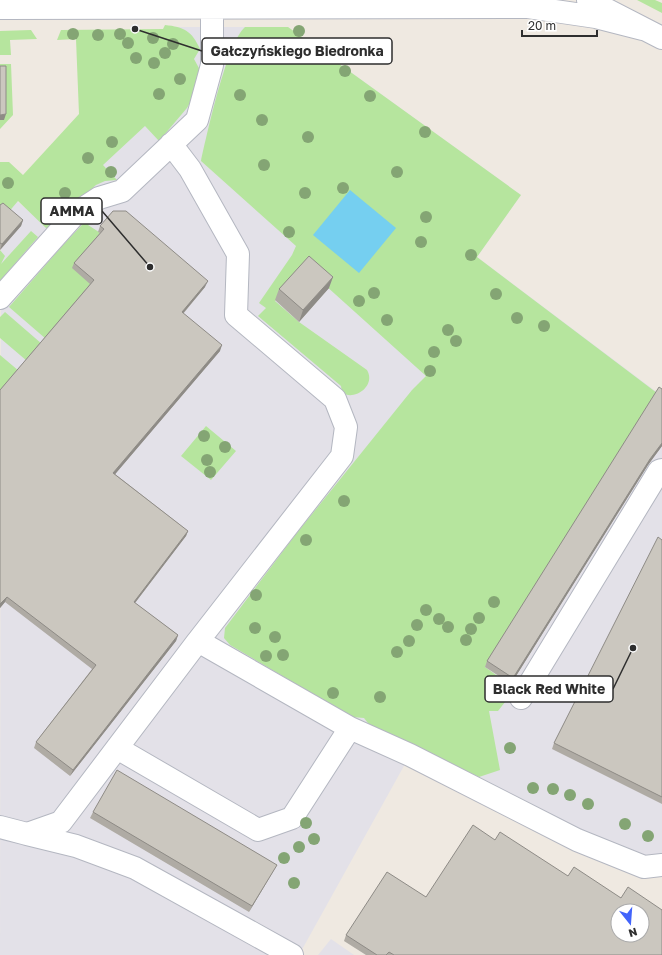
<svg xmlns="http://www.w3.org/2000/svg" width="662" height="955" viewBox="0 0 662 955" font-family="'Golos Text',sans-serif">
<style>
.industrial{fill:#e3e1e8}
.green{fill:#b6e59e}
.water{fill:#75cff0}
.lines{fill:none;stroke-linecap:round;stroke-linejoin:round}
.minor-casing{stroke:#b4b7c1;stroke-width:24}
.minor{stroke:#fff;stroke-width:22}
.tree{fill:#84a574}
.wall{fill:#afaba4}
.shaded-wall{fill:#8e8b86}
.building{fill:#cbc7bf;stroke:#8e8b86;fill-rule:evenodd}
.leader{fill:none;stroke:#2e2e2e;stroke-width:1.5}
.callout-dot{fill:#2e2e2e;stroke:#fff;stroke-width:1.5}
.callout{fill:#fff;stroke:#2e2e2e;stroke-width:1.5}
.callout-label{font-size:14px;text-anchor:middle;font-weight:bold;fill:#2e2e2e}
</style>
<rect width="100%" height="100%" fill="#efe9e1"/>
<!-- industrial -->
<path class="industrial" d="M180 27H288L521 195 477 257 662 396V865L410 755 299 955H0L1 188 36 217 163 29Z
M331 939 354 955H318Z"/>
<!-- green -->
<path class="green" d="M637 0H655L662 3V13Z
M165 25C184 27 192 31 200 49L194 59 200 70 192 99 187 108 159 141 145 126 103 165 117 180 105 181 96 185 47 229 18 201 7 214 0 209V162H9L23 175 79 114 76 39 57 40 61 30 163 29Z
M245 27H288L521 195 477 257 657 393 485 667 510 685 509 697 498 711H489L500 770 479 777 371 727 364 718 352 717 230 645 224 638 225 628 296 534 412 390 426 376 305 267 275 301 299 322 367 370C376 385 356 401 342 393L341 386 258 316 266 308 259 303 292 255 296 246 201 161C207 134 227 42 245 27Z
M31 30 37 39 10 40 11 55H0V31Z
M0 64H11L13 115 0 129V120H4L3 72H0Z
M101 209 103 210 88 225 102 234 92 286 46 339 9 307 63 245 96 210Z
M31 231 38 237 0 281V250L5 256 1 264Z
M5 312 42 344 27 361 0 338V317Z
M0 355 19 371 0 393Z
M206 426 236 451 211 480 181 456Z"/>
<!-- water -->
<path class="water" d="M350 190 396 228 359 273 313 235Z"/>
<g class="lines">
<!-- minor casing -->
<g class="minor-casing">
<path id="minor" d="M588 0 662 38
M0 8 528 7 596 17 643 29
M171 144 190 169 238 254 236 315 335 399 346 427 342 456 198 641
M0 298 76 213 99 198 122 191 197 120 212 65V7
M521 698 659 471 662 470
M117 748 258 830 292 818 350 728
M0 827 27 834 61 822 198 641 350 728 410 755 577 840 644 867 662 865
M27 834 76 846 135 868 292 955"/>
</g>
<!-- minor -->
<use href="#minor" class="minor"/>
</g>
<!-- trees -->
<g class="tree">
<circle cx="299" cy="31" r="6"/>
<circle cx="73" cy="34" r="6"/>
<circle cx="120" cy="34" r="6"/>
<circle cx="98" cy="35" r="6"/>
<circle cx="153" cy="38" r="6"/>
<circle cx="128" cy="43" r="6"/>
<circle cx="173" cy="44" r="6"/>
<circle cx="165" cy="53" r="6"/>
<circle cx="136" cy="58" r="6"/>
<circle cx="154" cy="63" r="6"/>
<circle cx="345" cy="71" r="6"/>
<circle cx="180" cy="79" r="6"/>
<circle cx="159" cy="94" r="6"/>
<circle cx="240" cy="95" r="6"/>
<circle cx="370" cy="96" r="6"/>
<circle cx="262" cy="120" r="6"/>
<circle cx="425" cy="132" r="6"/>
<circle cx="308" cy="137" r="6"/>
<circle cx="112" cy="142" r="6"/>
<circle cx="88" cy="158" r="6"/>
<circle cx="264" cy="165" r="6"/>
<circle cx="111" cy="172" r="6"/>
<circle cx="397" cy="172" r="6"/>
<circle cx="8" cy="183" r="6"/>
<circle cx="343" cy="188" r="6"/>
<circle cx="65" cy="193" r="6"/>
<circle cx="305" cy="193" r="6"/>
<circle cx="426" cy="217" r="6"/>
<circle cx="289" cy="232" r="6"/>
<circle cx="421" cy="242" r="6"/>
<circle cx="471" cy="255" r="6"/>
<circle cx="374" cy="293" r="6"/>
<circle cx="496" cy="294" r="6"/>
<circle cx="359" cy="301" r="6"/>
<circle cx="517" cy="318" r="6"/>
<circle cx="387" cy="320" r="6"/>
<circle cx="544" cy="326" r="6"/>
<circle cx="448" cy="330" r="6"/>
<circle cx="456" cy="341" r="6"/>
<circle cx="434" cy="352" r="6"/>
<circle cx="430" cy="371" r="6"/>
<circle cx="204" cy="436" r="6"/>
<circle cx="225" cy="447" r="6"/>
<circle cx="207" cy="460" r="6"/>
<circle cx="210" cy="472" r="6"/>
<circle cx="344" cy="501" r="6"/>
<circle cx="306" cy="540" r="6"/>
<circle cx="256" cy="595" r="6"/>
<circle cx="494" cy="602" r="6"/>
<circle cx="426" cy="610" r="6"/>
<circle cx="479" cy="618" r="6"/>
<circle cx="439" cy="619" r="6"/>
<circle cx="417" cy="625" r="6"/>
<circle cx="448" cy="627" r="6"/>
<circle cx="255" cy="628" r="6"/>
<circle cx="471" cy="629" r="6"/>
<circle cx="275" cy="637" r="6"/>
<circle cx="466" cy="640" r="6"/>
<circle cx="409" cy="641" r="6"/>
<circle cx="397" cy="652" r="6"/>
<circle cx="283" cy="655" r="6"/>
<circle cx="266" cy="656" r="6"/>
<circle cx="333" cy="693" r="6"/>
<circle cx="380" cy="697" r="6"/>
<circle cx="510" cy="748" r="6"/>
<circle cx="533" cy="788" r="6"/>
<circle cx="553" cy="789" r="6"/>
<circle cx="570" cy="795" r="6"/>
<circle cx="588" cy="804" r="6"/>
<circle cx="306" cy="823" r="6"/>
<circle cx="625" cy="824" r="6"/>
<circle cx="648" cy="836" r="6"/>
<circle cx="314" cy="839" r="6"/>
<circle cx="299" cy="847" r="6"/>
<circle cx="284" cy="858" r="6"/>
<circle cx="294" cy="883" r="6"/>
</g>
<!-- wall -->
<path class="wall" d="M0 205 23 220 21 226 0 250Z
M100 226 205 287 183 314 220 351 115 474 188 531 186 536 135 603 178 635 176 641 70 776 34 748 36 742 92 669 5 602 0 608V390L90 284 72 268 74 263 100 233 98 232Z
M329 288 299 322 275 300 279 289Z
M662 389V446L648 465 511 684 485 667 487 661Z
M662 540V804L552 749 554 743Z
M93 812 277 865 274 870 249 912 90 818Z
M495 840 568 876 621 898 662 955H366L344 941 346 935 426 897Z"/>
<!-- shaded-wall -->
<path class="shaded-wall" d="M6 114 4 120H0V115Z
M23 220 21 226 0 250 2 244Z
M333 277 329 288 299 322 303 310Z
M208 281 205 287 179 318 182 312Z
M222 345 220 351 111 479 113 473Z
M662 443V446L648 465 511 684 513 678 650 459Z
M188 531 186 536 131 608 134 602Z
M7 597 5 602 0 608V604Z
M178 635 176 641 70 776 73 770Z
M277 865 274 870 249 912 252 906Z"/>
<!-- building -->
<path class="building" d="M0 66H6V114L0 115Z
M3 203 23 220 2 244 0 243V205Z
M113 211H126L208 281 182 312 222 345 113 473 188 531 134 602 178 635 73 770 36 742 96 665 7 597 0 604V390L94 280 74 263 104 229 100 226Z
M309 256 333 277 303 310 279 289Z
M659 387 662 389V443L650 459 513 678 487 661Z
M658 537 662 540V797L554 743Z
M117 770 277 865 252 906 93 812Z
M473 825 495 840 500 832 568 876 574 867 621 898 628 887 662 910V955H394L389 952 386 955H377L346 935 387 872 426 897ZM618 911H642V935H618Z"/>
<!-- callouts -->
<path class="leader" d="M135 29L202 51M150 267L102 211M633 648L613 689"/>
<g class="callout-dot">
<circle cx="135" cy="29" r="4"/>
<circle cx="150" cy="267" r="4"/>
<circle cx="633" cy="648" r="4"/>
</g>
<g class="callout">
<rect x="202" y="38" width="190" height="26" rx="4"/>
<rect x="41" y="198" width="61" height="26" rx="4"/>
<rect x="485" y="676" width="128" height="26" rx="4"/>
</g>
<g class="callout-label">
<text x="297" y="56">Gałczyńskiego Biedronka</text>
<text x="72" y="216">AMMA</text>
<text x="549" y="694">Black Red White</text>
</g>
<!-- north arrow -->
<g transform="translate(630 923) rotate(163)"><circle r="19" fill="#ffffff" stroke="#ababab"/>
<path d="M0-3L7 15L0 10L-7 15Z" fill="#4264fb"/>
<text y="-6" font-size="11" font-weight="bold" text-anchor="middle" fill="#2e2e2e">N</text>
</g>
<!-- scale -->
<path d="M522 30v6h75v-6" fill="none" stroke="#2e2e2e" stroke-width="2"/>
<text x="528" y="30" font-size="12" fill="#2e2e2e" stroke="#ffffff" stroke-width="3" paint-order="stroke">20 m</text>
</svg>
